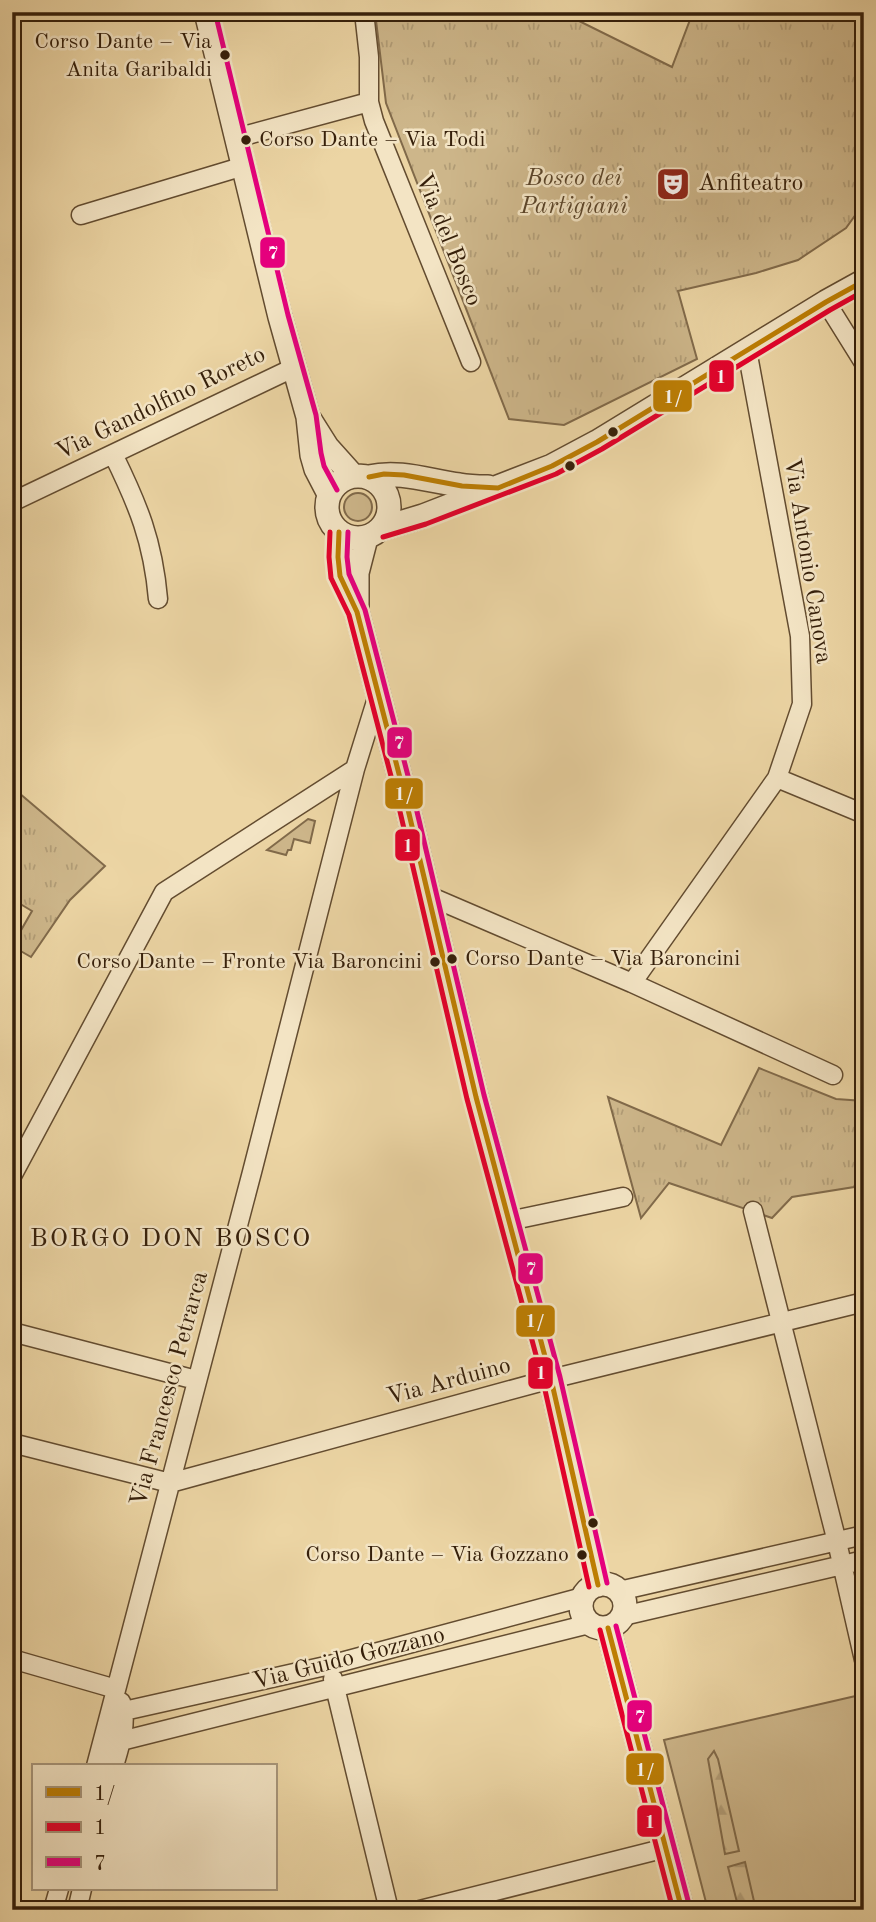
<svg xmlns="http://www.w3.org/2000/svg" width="876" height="1922" viewBox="0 0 876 1922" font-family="'Old Standard TT',serif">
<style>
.green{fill:#cdb68a;stroke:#816a4a;stroke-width:2}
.forest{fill:url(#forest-firs);stroke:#816a4a;stroke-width:2}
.park{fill:url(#park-tufts);stroke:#816a4a;stroke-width:2}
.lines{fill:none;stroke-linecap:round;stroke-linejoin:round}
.minor-casing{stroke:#634c30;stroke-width:21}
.tertiary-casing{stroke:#634c30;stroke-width:26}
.minor{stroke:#f3e4c4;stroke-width:18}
.tertiary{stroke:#f3e4c4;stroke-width:23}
.bus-1-casing{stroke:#f3e4c4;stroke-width:10}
.bus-2-casing{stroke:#f3e4c4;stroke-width:10}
.bus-3-casing{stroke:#f3e4c4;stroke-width:10}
.bus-1{stroke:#bd7e03;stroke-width:5}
.bus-2{stroke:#e4002b;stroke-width:5}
.bus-3{stroke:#e5007d;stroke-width:5}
.bus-dot{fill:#351f0a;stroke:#f3e4c4;stroke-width:2.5}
.labels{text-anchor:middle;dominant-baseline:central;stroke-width:5;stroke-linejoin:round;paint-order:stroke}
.bus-label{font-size:22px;fill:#351f0a;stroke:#f3e4c4;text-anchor:end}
.park-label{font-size:24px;font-style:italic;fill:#5b452a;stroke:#f3e4c4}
.poi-label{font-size:24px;fill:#351f0a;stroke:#f3e4c4;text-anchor:start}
.street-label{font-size:24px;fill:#351f0a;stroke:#f3e4c4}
.neighbourhood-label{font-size:26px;letter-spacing:2px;fill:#351f0a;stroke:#f3e4c4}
.line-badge{stroke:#f3e4c4;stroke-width:2.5}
.badge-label{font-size:19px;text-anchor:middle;font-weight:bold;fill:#fff}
</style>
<defs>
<pattern id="forest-firs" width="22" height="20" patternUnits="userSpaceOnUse" patternTransform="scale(1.75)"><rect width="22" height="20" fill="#cdb68a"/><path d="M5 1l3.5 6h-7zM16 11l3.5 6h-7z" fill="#b19c76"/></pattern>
<pattern id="park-tufts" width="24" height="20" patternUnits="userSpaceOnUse" patternTransform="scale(1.75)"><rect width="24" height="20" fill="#cdb68a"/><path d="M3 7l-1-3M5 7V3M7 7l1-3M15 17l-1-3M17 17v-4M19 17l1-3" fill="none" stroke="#b19c76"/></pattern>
</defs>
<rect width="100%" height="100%" fill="#ecd5a4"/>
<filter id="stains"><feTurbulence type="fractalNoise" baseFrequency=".00286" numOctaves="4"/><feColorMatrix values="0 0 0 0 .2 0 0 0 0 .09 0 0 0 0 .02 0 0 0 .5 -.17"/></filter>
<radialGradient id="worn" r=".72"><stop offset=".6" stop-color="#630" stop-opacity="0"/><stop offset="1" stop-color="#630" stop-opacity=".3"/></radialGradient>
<!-- green -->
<path class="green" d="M344 507a14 14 0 1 1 28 0a14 14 0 1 1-28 0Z
M308 819 315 821 310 843 294 839 291 850H288L286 855 267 850Z
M860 1695 864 1713V1910H708L664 1740Z"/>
<!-- forest -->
<path class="forest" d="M714 1751 718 1759 739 1851 725 1854 708 1759Z
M745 1862 756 1910H739L728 1867Z"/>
<!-- park -->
<path class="park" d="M375 12H561L672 67 693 12H864V203L846 228 798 260 756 273 678 291 697 359 564 425 509 419 386 103Z
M12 787 105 866 70 900 31 957 12 946 32 911 12 899Z
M759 1068 836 1099 864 1101V1167L854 1187 792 1197 772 1218 669 1183 641 1218 608 1097 721 1145Z"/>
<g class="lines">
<!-- minor casing -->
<g class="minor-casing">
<path id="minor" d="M364 12 369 57V102L374 121 471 362
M236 138 369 102
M81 215 244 166
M826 302 864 363
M113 454C138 505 153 541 158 599
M12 502 293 368
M777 778 864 814
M429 896 632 983 833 1075
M632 983 777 778 802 704 800 636 747 350
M12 1176 164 892 355 769
M753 1211 837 1542 864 1660
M509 1221 623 1197
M12 1332 196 1380
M12 1443 170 1483 551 1379 864 1302
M619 1591 864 1535
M623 1616 864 1560
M12 1659 116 1689
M333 1679 389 1910
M124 1711 330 1665 583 1597
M121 1741C277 1703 433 1662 589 1624
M96 1766 252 1172 355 769 378 695
M114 1766C120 1746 128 1722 121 1702
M53 1910 59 1889
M77 1910 82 1889
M420 1910 666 1848"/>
</g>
<!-- tertiary casing -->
<g class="tertiary-casing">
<path id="tertiary" d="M206 12 280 317 308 417 312 455 316 469 329 494
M310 420 327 447 353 476
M327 507a31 31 0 1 1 62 0a31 31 0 1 1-62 0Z
M369 477C400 470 429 481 459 485 469 487 478 487 488 487
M380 529 423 516 552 466 597 442 826 302 864 281
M339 532 338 557 340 576 357 612 406 801 476 1097 551 1379 598 1585
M357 606V573L366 538
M581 1606a22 22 0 1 1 44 0a22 22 0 1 1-44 0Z
M608 1628 682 1910"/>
</g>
<!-- minor -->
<use href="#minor" class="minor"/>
<!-- tertiary -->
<use href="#tertiary" class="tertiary"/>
<!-- bus-1 casing -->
<g class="bus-1-casing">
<path id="bus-1" d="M369 477 384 474 404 475 462 486 498 488 552 466 597 442 826 302 864 281
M339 532 338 557 340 576 357 612 406 801 476 1097 551 1379 598 1585
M608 1628 682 1910"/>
</g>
<!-- bus-2 casing -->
<g class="bus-2-casing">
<path id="bus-2" d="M330 532 329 557 331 578 349 615 398 803 467 1099 543 1381 589 1587
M383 537 426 524 556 474 602 449 830 310 864 291
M600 1630 673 1910"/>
</g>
<!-- bus-3 casing -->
<g class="bus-3-casing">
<path id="bus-3" d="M215 12 288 315 316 415 321 453 324 466 337 490
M348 532 347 557 349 574 365 610 414 799 484 1095 560 1377 607 1583
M616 1626 690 1908"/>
</g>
<!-- bus-1 -->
<use href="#bus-1" class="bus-1"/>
<!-- bus-2 -->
<use href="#bus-2" class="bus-2"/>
<!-- bus-3 -->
<use href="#bus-3" class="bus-3"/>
</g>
<!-- icons -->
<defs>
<g id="theatre-square" transform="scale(1.75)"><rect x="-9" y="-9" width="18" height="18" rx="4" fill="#8f2418" stroke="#f3e4c4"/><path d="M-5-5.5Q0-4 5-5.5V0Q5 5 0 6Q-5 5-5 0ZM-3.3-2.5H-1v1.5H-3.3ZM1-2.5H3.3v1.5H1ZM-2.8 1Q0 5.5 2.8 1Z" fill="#fff"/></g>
</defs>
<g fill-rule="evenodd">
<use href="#theatre-square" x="673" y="184"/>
</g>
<!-- markers -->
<g class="bus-dot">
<circle cx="225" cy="55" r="6"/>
<circle cx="246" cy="140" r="6"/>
<circle cx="613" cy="432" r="6"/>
<circle cx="570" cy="466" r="6"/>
<circle cx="452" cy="959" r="6"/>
<circle cx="435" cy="962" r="6"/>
<circle cx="593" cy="1523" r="6"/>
<circle cx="582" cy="1555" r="6"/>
</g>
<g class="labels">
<!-- bus labels -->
<g class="bus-label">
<text x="212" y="42">Corso Dante – Via<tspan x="212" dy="28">Anita Garibaldi</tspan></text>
<text x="259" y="140" text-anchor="start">Corso Dante – Via Todi</text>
<text x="465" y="959" text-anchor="start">Corso Dante – Via Baroncini</text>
<text x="422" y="962">Corso Dante – Fronte Via Baroncini</text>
<text x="569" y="1555">Corso Dante – Via Gozzano</text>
</g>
<!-- park labels -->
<g class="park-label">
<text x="574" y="179">Bosco dei<tspan x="574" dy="28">Partigiani</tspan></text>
</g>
<!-- poi labels -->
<g class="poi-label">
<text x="698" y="184">Anfiteatro</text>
</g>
<!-- street labels -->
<g class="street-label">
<text transform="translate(448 240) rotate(68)">Via del Bosco</text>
<text transform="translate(161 404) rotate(-26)">Via Gandolfino Roreto</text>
<text transform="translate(807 561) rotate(81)">Via Antonio Canova</text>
<text transform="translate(449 1382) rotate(-15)">Via Arduino</text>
<text transform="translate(170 1389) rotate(-75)">Via Francesco Petrarca</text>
<text transform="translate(349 1659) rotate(-14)">Via Guido Gozzano</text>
</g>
<!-- neighbourhood labels -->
<g class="neighbourhood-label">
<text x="171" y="1239">BORGO DON BOSCO</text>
</g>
</g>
<g class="line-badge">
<rect x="259" y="236" width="27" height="33" rx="7" fill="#e5007d"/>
<rect x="708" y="359" width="27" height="34" rx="7" fill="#e4002b"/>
<rect x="652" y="379" width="41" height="34" rx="7" fill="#bd7e03"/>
<rect x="386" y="726" width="27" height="33" rx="7" fill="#e5007d"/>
<rect x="384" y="777" width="40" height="33" rx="7" fill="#bd7e03"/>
<rect x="394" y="828" width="27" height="34" rx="7" fill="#e4002b"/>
<rect x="517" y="1252" width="27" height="33" rx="7" fill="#e5007d"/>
<rect x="515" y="1304" width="41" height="34" rx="7" fill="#bd7e03"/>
<rect x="527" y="1356" width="27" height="34" rx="7" fill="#e4002b"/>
<rect x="626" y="1699" width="27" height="34" rx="7" fill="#e5007d"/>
<rect x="625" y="1752" width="40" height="34" rx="7" fill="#bd7e03"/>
<rect x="636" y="1804" width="27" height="34" rx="7" fill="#e4002b"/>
</g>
<g class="badge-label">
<text x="273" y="259">7</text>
<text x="721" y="383">1</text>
<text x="673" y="403">1/</text>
<text x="399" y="749">7</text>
<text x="404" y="800">1/</text>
<text x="408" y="852">1</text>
<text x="531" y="1275">7</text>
<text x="535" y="1327">1/</text>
<text x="541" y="1379">1</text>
<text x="640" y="1723">7</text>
<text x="645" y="1776">1/</text>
<text x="650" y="1828">1</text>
</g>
<!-- margin -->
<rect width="876" height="1922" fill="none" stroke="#ecd5a4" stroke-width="42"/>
<rect x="14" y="14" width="848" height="1894" fill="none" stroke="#351f0a" stroke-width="3.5"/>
<rect x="21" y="21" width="834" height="1880" fill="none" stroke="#351f0a" stroke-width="2"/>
<!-- legend -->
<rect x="32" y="1764" width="245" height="126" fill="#f3e4c4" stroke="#a7957a" stroke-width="2"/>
<rect x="46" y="1787" width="35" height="10" fill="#bd7e03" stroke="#a7957a" stroke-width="2"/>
<text x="94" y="1800" font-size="21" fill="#351f0a">1/</text>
<rect x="46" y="1822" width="35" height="10" fill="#e4002b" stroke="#a7957a" stroke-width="2"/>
<text x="94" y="1834" font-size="21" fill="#351f0a">1</text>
<rect x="46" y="1857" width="35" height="10" fill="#e5007d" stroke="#a7957a" stroke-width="2"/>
<text x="94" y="1870" font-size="21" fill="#351f0a">7</text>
<rect width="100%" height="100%" filter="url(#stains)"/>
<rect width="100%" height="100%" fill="url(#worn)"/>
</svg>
